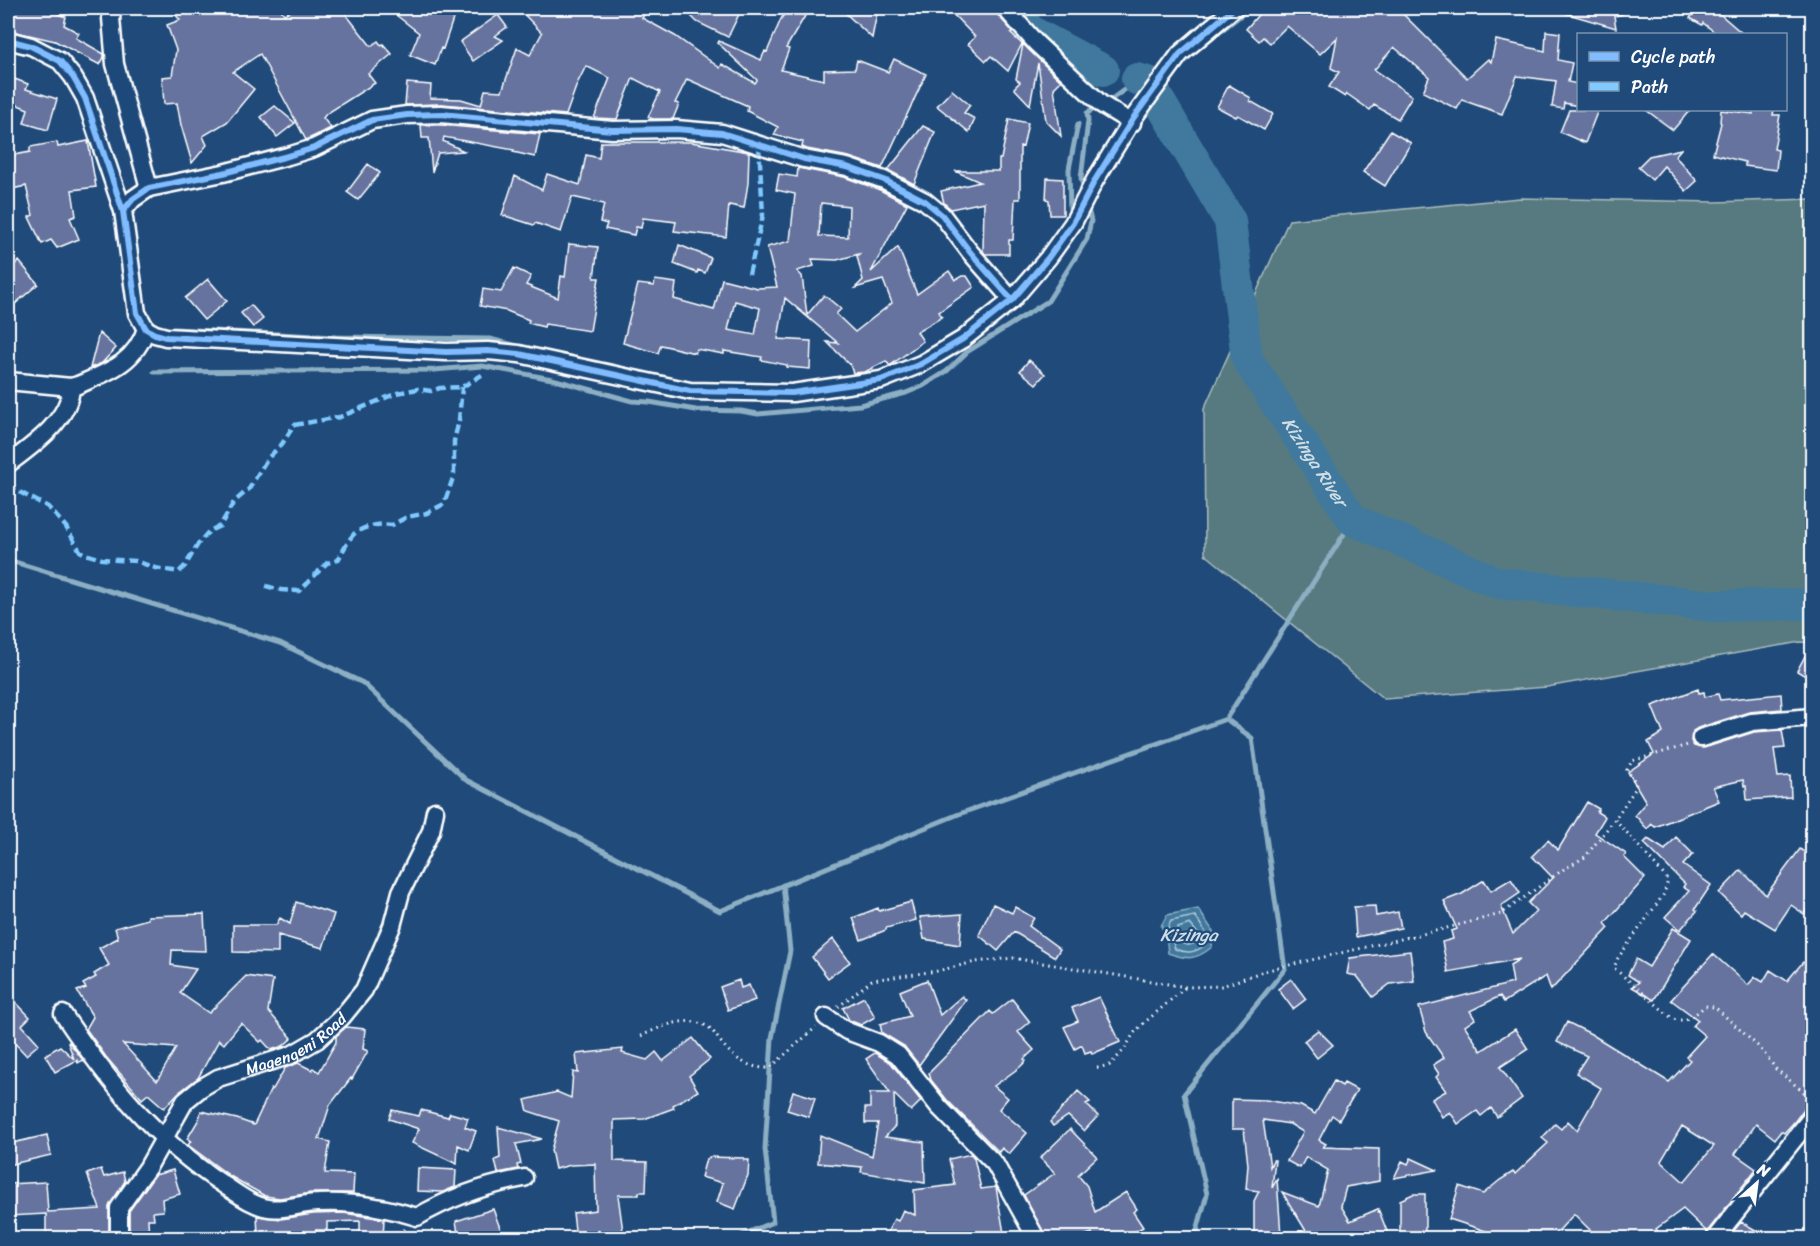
<svg xmlns="http://www.w3.org/2000/svg" width="1820" height="1246" viewBox="0 0 1820 1246" font-family="Sriracha,sans-serif">
<style>
.green{fill:#577a7f;stroke:#abbcbf;stroke-width:1.5}
.water{fill:#41799d;stroke:#8dafc4;stroke-width:1.5}
.lines{fill:none;stroke-linecap:round;stroke-linejoin:round}
.shore{stroke:#b3c9d8;stroke-width:1.5}
.stream{stroke:#8dafc4;stroke-width:5}
.river{stroke:#41799d;stroke-width:32}
.building{fill:#66739f;stroke:#fff;stroke-width:1.5;fill-rule:evenodd}
.street-casing{stroke:#fff;stroke-width:21}
.path{stroke:#fff;stroke-width:3;stroke-dasharray:1.5 4.5;stroke-linecap:butt}
.street{stroke:#1f4a7a;stroke-width:16}
.quiet{stroke:#80caff;stroke-width:4.5;stroke-dasharray:9 4.5;stroke-linecap:butt}
.cycleway-casing{stroke:#1f4a7a;stroke-width:10}
.cycleway{stroke:#80bcff;stroke-width:6}
.labels{text-anchor:middle;dominant-baseline:central;stroke-width:4.5;stroke-linejoin:round;paint-order:stroke}
.street-label{font-size:16px;fill:#fff;stroke:#1f4a7a}
.water-label{font-size:18px;font-style:italic;fill:#d0dee6;stroke:#1f4a7a}
</style>
<rect width="100%" height="100%" fill="#1f4a7a"/>
<filter id="ink" filterUnits="userSpaceOnUse"><feTurbulence type="fractalNoise" baseFrequency=".0167" numOctaves="2"/><feDisplacementMap in="SourceGraphic" scale="12" xChannelSelector="R" yChannelSelector="G"/><feConvolveMatrix kernelMatrix="1 2 1 2 8 2 1 2 1" color-interpolation-filters="sRGB"/></filter>
<g filter="url(#ink)">
<!-- green -->
<path class="green" d="M1520 198 1715 202 1812 199V643L1800 642 1547 687 1384 699 1205 554 1204 409 1289 220Z"/>
<!-- water -->
<path class="water" d="M1198 909 1213 931 1212 947C1196 960 1188 960 1168 953L1166 935 1161 926 1167 915Z"/>
<g class="lines">
<!-- shore -->
<path class="shore" d="M1195 916 1206 933V944C1196 953 1187 954 1175 949L1168 927 1171 921Z
M1190 924 1199 935V940C1194 945 1186 947 1180 942L1178 928Z"/>
<!-- stream -->
<path class="stream" d="M1209 40 1250 8
M1084 190 1081 178 1088 121 1087 113 1109 101 1124 90 1157 76
M1070 213 1069 169 1078 124
M174 329 336 337 490 339 522 347
M154 372 434 370 482 366 552 379 632 401 649 402 696 410 741 411 758 414 860 405 906 393 923 386 947 371 967 352 1048 301 1087 239 1091 221 1087 205
M8 560 280 643 363 683 466 780 720 911 959 814 1226 719 1353 520
M735 1238 773 1222 765 1149 772 1038 790 951 783 885
M1195 1238 1207 1194 1184 1094 1285 969 1252 738 1226 719"/>
<!-- river -->
<g class="river">
<path d="M1009 8 1032 32 1103 70"/>
<path id="s1" d="M1137 79 1148 82 1230 221 1247 359 1353 520 1498 583 1715 606 1812 604"/>
</g>
</g>
<!-- building -->
<path class="building" d="M8 8H60L58 14 66 17 64 25 79 33 76 38 104 54V57L100 65 55 41 8 30Z
M170 8H280L284 14 297 8H341L371 46 378 41 381 45 383 44 392 54 368 74 375 83 326 114 323 118 331 128 306 140 260 54 233 72 254 89 227 122 203 136 207 145 192 163 181 125 177 103 164 104 162 77 172 76 176 50 167 25 180 20Z
M402 8H417L426 14 443 8H449L453 19 443 49 441 48 435 65 410 55 419 33 396 15Z
M518 8H648L642 18 675 36 720 68 722 64 755 83 757 80 718 43 719 41 761 60 765 51 767 52 781 19 788 8H790L805 16 786 48 789 49 781 70 824 80V70L855 69 857 60 888 72 894 59 926 74 882 168 849 157 807 149 802 147 803 142 774 135 778 127 747 111 748 106 687 79 675 103 679 104 673 119H653L648 117 660 92 633 78 617 119 594 118 610 78 586 66 577 84 566 115 442 104 405 105 407 83 431 85 430 98 461 99 481 105 485 90 502 91 517 48 530 55 542 33Z
M683 8H742L728 37 697 22Z
M840 8H878L872 38Z
M947 8H995L997 14 1013 32 1011 34 1022 44 1008 71 991 56 986 61 968 44 975 37Z
M1264 8H1387L1395 14 1399 10 1467 78 1488 59 1491 62 1496 40 1545 51 1546 31 1560 33 1558 60 1572 63 1568 82 1578 84V106L1564 103 1563 109 1552 107 1556 81 1517 76 1502 114 1462 100 1457 109 1423 92 1429 77 1394 47 1374 70 1412 96 1398 119 1374 105 1370 110 1347 94 1345 97 1329 87 1339 72 1331 68 1337 38 1320 54 1287 26 1270 43 1263 37 1259 41 1246 29Z
M1559 8H1623V14L1614 16 1616 28 1558 11Z
M1686 8H1713L1743 34H1717L1703 23 1702 25 1690 18 1693 14Z
M498 15 507 27 495 36 503 40 473 61 460 42Z
M1023 44 1061 81 1054 88 1061 136 1046 121 1038 63 1030 105 1014 88 1020 82 1016 79Z
M12 78 28 84 26 89 57 99 48 130 24 123 28 109 8 101V90Z
M1229 85 1251 98 1250 101 1273 114 1264 130 1238 115 1236 117 1217 107Z
M952 90 970 105 964 113 975 119 969 132 937 106Z
M275 106 295 123 277 137 261 117Z
M1569 110H1598L1585 143 1560 132Z
M1646 110H1690L1673 130Z
M1721 110 1753 114V110H1774L1773 115H1780L1774 149 1778 150 1776 170 1745 166V162L1713 154 1721 123 1720 122Z
M1009 119 1028 123 1023 147 1020 146V199H1015L1013 240H1009V254H985L983 251 984 202 951 209 944 203 941 191 980 182 955 171H999V159H1001Z
M421 125H441L540 134 535 157 513 152 514 150 444 137 443 141 464 151 438 153 432 172 429 138H422Z
M923 126 935 132 914 184 888 170Z
M1390 131 1411 143 1385 186 1363 172Z
M88 141 96 187 72 190 76 216 70 218 79 239 57 248 51 240 42 244 29 217 33 215 26 186 12 189 8 156 30 152V147L57 142 58 147Z
M601 142H691L749 152 748 183 744 208 729 205 726 237 674 231 676 222 643 218 641 228 636 227 634 235 605 229 607 224 600 222 604 204 572 197 561 232 535 223 534 225 502 215 515 176 542 190 547 174 580 185 586 155 599 158Z
M1681 149 1675 156 1697 181 1686 191 1664 166 1652 180 1638 167 1649 156Z
M368 164 380 173 358 200 347 192Z
M798 168 844 177 880 190 907 204 871 272 898 247 917 294 949 271 955 280 962 276H967L974 287 939 312 942 317 917 332 923 341 891 365H889L886 361 865 372 853 373 850 365 827 342 838 343 785 298 778 339 811 341 810 369 787 367V365L761 360 762 357 724 351V354L696 349 695 353 661 345 658 353 623 343 638 284 654 286 655 280 676 283 674 299 714 310 722 279 757 288 777 287 767 247 790 241 795 194 776 190 779 174 797 177ZM821 203 849 206 848 237 819 236ZM859 254 857 256 863 280 855 288 883 280 892 303 855 332 836 314 841 309 824 295 807 315 802 276 797 271 814 266 812 259 837 260ZM735 301 760 308 755 335 728 330Z
M1047 178 1063 179V215H1050L1049 200 1046 199Z
M569 244 598 247 594 278H599L590 331 545 324 544 327 528 323 529 320 507 311 480 306 483 289 501 292 514 268 531 276 526 285 558 298 561 276 565 277Z
M679 245 711 258 705 273 698 270 697 273 674 264Z
M19 261 38 284 8 310V270Z
M208 279 227 301 204 320 185 298Z
M251 305 263 319 253 327 241 313Z
M99 333 116 348 102 363 90 368Z
M1029 360 1045 374 1036 384 1020 371Z
M1812 643V680L1797 671Z
M1698 689 1699 693 1704 692 1705 697 1718 694 1720 700 1781 694 1782 709 1749 712 1698 728 1693 731 1691 741 1694 746 1704 748 1754 732 1782 730 1785 748 1774 749 1778 777 1790 776 1791 797 1747 800 1746 786H1744L1743 780 1713 787 1719 801 1655 827 1652 824 1647 829 1635 815 1646 802 1628 772 1654 754 1648 742 1663 733 1652 706Z
M1587 802 1599 809 1597 812 1605 817 1595 833 1626 854 1624 857 1645 878 1605 923 1609 928 1551 990 1546 976 1504 1002 1500 996 1470 1011 1475 1019 1465 1026 1481 1051 1515 1029 1528 1049 1500 1067 1522 1098 1497 1117 1491 1108 1481 1116 1477 1111 1458 1124 1450 1112 1442 1117 1432 1099 1446 1091 1436 1077 1439 1074 1433 1065 1444 1058 1426 1032 1419 1007 1513 983 1510 965 1520 959 1448 972 1442 942 1453 939 1451 931 1457 929 1444 901 1462 894 1484 880 1491 891 1511 879 1520 893 1501 906 1513 934 1536 911 1528 903 1553 878 1532 856 1548 840 1558 850Z
M1676 837 1693 854 1683 865 1711 885 1695 909 1697 911 1680 930 1665 917 1689 891 1683 887 1685 884 1644 843 1648 839 1665 850Z
M1800 849 1812 857V902L1804 914 1791 905 1775 929 1744 910 1741 914 1719 893 1741 870 1766 895Z
M296 902 334 914 323 948 278 935V953L233 952V925H276L280 918 290 924Z
M911 902 916 920 886 928V930L861 940 853 918 878 908 879 911Z
M993 904 1012 913 1015 907 1034 918 1029 926 1060 949 1055 957 1014 932 998 951 979 935Z
M1375 906 1376 916 1398 912 1401 928 1356 937 1354 907Z
M204 914 206 951 172 950 171 965 196 969 180 993 209 1013 246 976 273 980 268 1011 292 1038 283 1046 271 1050 262 1040 260 1042 241 1023 224 1044 219 1040 198 1078 178 1093 164 1108 148 1094 142 1099 106 1057 86 1029 93 1017 77 991 86 988 83 984 96 977 94 974 109 965 99 948 118 938 115 928 148 919V916ZM123 1044 176 1048 157 1081Z
M962 914 960 945 924 939 920 917Z
M1673 928 1691 939 1654 1000 1632 987 1639 982 1628 975 1636 959 1649 967Z
M833 939 850 962 828 978 812 957Z
M1410 951 1414 981 1390 984 1373 997 1357 976 1347 974 1350 958Z
M1713 954 1748 985 1755 977 1763 982 1770 970 1787 981 1803 962 1812 969V1098L1795 1121 1784 1133 1781 1131 1775 1139 1756 1124 1735 1154 1756 1169 1707 1232 1683 1209 1656 1229 1663 1239H1599L1574 1214 1551 1239H1482L1486 1231 1449 1219 1459 1186 1483 1194 1500 1180 1513 1172 1515 1174 1548 1143 1542 1138 1555 1124 1561 1129 1568 1121 1577 1130 1601 1088 1576 1073 1587 1056 1557 1042 1567 1022 1591 1034 1669 1082 1690 1060 1686 1057 1705 1036 1693 1026 1698 1020 1671 1000ZM1682 1126 1714 1146 1684 1182 1661 1161Z
M1291 979 1306 999 1293 1009 1278 989Z
M739 980 741 988 749 985 755 1000 728 1010 720 987Z
M927 980 940 1015 962 996 966 1000 919 1065 904 1046 882 1033 880 1024 910 1016 900 991Z
M8 994 30 1017 22 1025 39 1044 26 1055 10 1038 8 1040Z
M864 997 875 1017 861 1025 849 1020 843 1008Z
M1099 997 1120 1042 1092 1054 1091 1051 1085 1053 1082 1045 1075 1049 1064 1027 1078 1021 1072 1008Z
M1012 999 1030 1022 1018 1032 1034 1050 1024 1059 1026 1061 1020 1067 994 1086 1008 1098 999 1109 1027 1133 1009 1154 1002 1148 999 1152 947 1100 931 1080 929 1073 990 1011 993 1014Z
M346 1027 365 1029 363 1049 368 1051 352 1079 351 1078 330 1105 319 1139 330 1142 325 1173 354 1174 353 1193H311L280 1198 265 1196 230 1176 188 1145 191 1141 187 1139 199 1119 201 1111 237 1119 254 1125 271 1089H273L285 1068 298 1063 312 1070 313 1068 319 1072 336 1042V1036Z
M1318 1030 1333 1045 1317 1058 1304 1041Z
M693 1038 710 1059 689 1076 698 1091 673 1105 674 1108 644 1119 614 1120V1161L647 1162 646 1192H639V1195H618L624 1239H576L573 1213 596 1210 595 1164 571 1165 555 1169 551 1150 559 1121 528 1111 525 1100 557 1092 571 1098 573 1072 578 1073 576 1054 623 1049 622 1053 647 1060 656 1052 663 1061Z
M69 1042 83 1060 78 1063 77 1060 55 1072 45 1055 60 1046 74 1059 68 1043Z
M875 1053 891 1063 921 1101 911 1111 894 1094 895 1126 885 1137 924 1142 925 1183 861 1172 862 1167 818 1163 820 1135 872 1156 878 1123H865V1108H870V1093H890L866 1059Z
M1334 1081 1342 1086 1344 1083 1357 1090 1339 1120 1332 1115 1319 1140 1326 1144 1323 1147 1379 1149V1181L1346 1187 1341 1206 1350 1221 1378 1209V1213L1379 1211 1390 1239H1311L1282 1192 1319 1206 1328 1170 1306 1157 1300 1168 1287 1161 1303 1132 1290 1124 1263 1120 1270 1167 1273 1160H1275L1272 1188 1277 1179 1281 1235 1254 1236V1201L1259 1191 1246 1189 1248 1165 1244 1129H1232V1099L1266 1100 1301 1106 1315 1114Z
M793 1091 815 1098 809 1117 787 1110Z
M1078 1091 1090 1102 1086 1104 1098 1116 1084 1131 1068 1116 1053 1126 1050 1122Z
M392 1110 419 1116 421 1110 448 1117 450 1113 468 1118 465 1127 476 1131 469 1150 458 1145 457 1164 412 1143 419 1129 389 1119Z
M498 1127 542 1139 516 1144 521 1164 517 1165 518 1169 498 1173 495 1160 500 1158Z
M1070 1129 1097 1157 1078 1175 1087 1186 1095 1212 1126 1192 1137 1209 1133 1212 1143 1227 1123 1239H1094L1092 1233 1074 1239H1046L1024 1195 1055 1173 1040 1158Z
M47 1135 51 1155 8 1165V1144Z
M971 1154 974 1158 981 1189 996 1187 1005 1239H964V1235L914 1239 905 1234 902 1239H884L894 1219 898 1221 903 1210 915 1215 914 1190 955 1185 949 1159Z
M709 1157 744 1158V1160H749L748 1175 735 1209 717 1202 723 1183 701 1177 706 1159H708Z
M1411 1158 1437 1170 1394 1178 1402 1161 1408 1164Z
M418 1168 456 1170 455 1187 443 1192 417 1191Z
M101 1169 104 1177 123 1172 125 1181 109 1207V1239H46V1214L8 1216V1184L46 1182 48 1212 100 1209 87 1174Z
M173 1170 180 1194 162 1199 163 1211 153 1212 154 1219H148L149 1239H129V1211L155 1175Z
M1413 1194H1425V1239H1400V1200Z
M493 1209 504 1239H479L476 1230 458 1233 456 1221Z
M343 1213 384 1219 383 1239H360V1221L327 1222V1230H316L317 1233 279 1234V1238L266 1239V1235H258L257 1216 281 1219 313 1214Z
M1741 1222 1772 1239 1728 1238Z"/>
<g class="lines">
<!-- street casing -->
<g class="street-casing">
<g id="street">
<path d="M113 8 111 18 115 64 149 188"/>
<path d="M1005 8 1036 43 1101 104 1132 123"/>
<path d="M8 40 31 46 60 61 73 77 85 98 123 211 137 313 146 329 155 334 166 337 446 352 488 351 519 354 690 391 792 393 881 380 921 364 963 339 1012 300 1048 258 1073 223 1095 180 1134 117 1180 54 1234 8"/>
<path d="M123 211 133 199 149 188 223 173 288 156 314 148 372 120 407 115 441 114 612 130 676 129 722 133 804 159 847 167 884 180 925 201 942 215 970 252 1012 300"/>
<path d="M8 381 71 387 78 385C108 372 135 363 146 329"/>
<path d="M8 464C32 446 70 420 71 387"/>
<path d="M1701 738 1752 722 1812 717"/>
<path d="M63 1014C109 1083 154 1139 224 1185 238 1194 252 1205 268 1208 285 1211 301 1203 318 1203 352 1201 385 1207 417 1217 451 1197 486 1185 524 1178"/>
<path d="M826 1017 847 1031 879 1043 898 1055 939 1107 995 1164 1036 1238"/>
<path id="s2" d="M119 1238V1208L148 1167 185 1101 201 1088 218 1078 291 1055 317 1040 342 1017 364 990 392 926 401 892 431 831 435 811"/>
<path d="M1715 1238 1812 1117"/>
</g>
</g>
<!-- path -->
<path class="path" d="M1615 819 1668 880 1664 894 1618 958 1614 968 1673 1019C1687 1023 1694 1015 1705 1006L1715 1007 1760 1048 1776 1069 1812 1099
M838 1007 872 980 937 971 975 962 1013 958 1186 987 1222 986 1264 971 1435 931 1501 914 1564 869 1585 857 1615 819 1635 789 1636 783 1627 770 1632 761 1688 745
M641 1036C660 1027 687 1014 708 1027 712 1029 716 1036 720 1041 733 1058 748 1069 770 1068L816 1027
M1097 1068 1110 1065 1124 1050 1134 1033 1144 1023 1186 987
M395 1238 405 1229"/>
<!-- street -->
<use href="#street" class="street"/>
<!-- quiet -->
<path class="quiet" d="M749 274 763 215 759 145
M8 486 48 507 66 527 80 551 85 554 102 559 136 561 155 568 179 572 185 566 198 544 209 531 220 526 234 502 249 489 267 459 282 444 294 425 340 417 397 393 418 389 431 391 440 388 462 387 485 373
M266 586 281 590 299 591 327 563 338 560C342 553 348 540 354 534 363 526 381 523 392 525L407 517 427 513 444 504 454 475V441L459 420 462 387"/>
<!-- cycleway casing -->
<g class="cycleway-casing">
<path id="cycleway" d="M8 40 31 46 60 61 73 77 85 98 123 211 137 313 146 329 155 334 166 337 446 352 488 351 519 354 690 391 792 393 881 380 921 364 963 339 1012 300 1048 258 1073 223 1095 180 1134 117 1180 54 1234 8
M123 211 133 199 149 188 223 173 288 156 314 148 372 120 407 115 441 114 612 130 676 129 722 133 804 159 847 167 884 180 925 201 942 215 970 252 1012 300"/>
</g>
<!-- cycleway -->
<use href="#cycleway" class="cycleway"/>
</g>
</g>
<g class="labels">
<!-- street labels -->
<g class="street-label">
<text stroke="none"><textPath href="#s2" startOffset="282">Magengeni Road</textPath></text>
</g>
<!-- water labels -->
<g class="water-label">
<text stroke="none"><textPath href="#s1" startOffset="435">Kizinga River</textPath></text>
<text x="1189" y="935">Kizinga</text>
</g>
</g>
<!-- margin -->
<rect width="1820" height="1246" fill="none" stroke="#1f4a7a" stroke-width="30"/>
<rect x="15" y="15" width="1790" height="1216" fill="none" stroke="#fff" stroke-width="2" filter="url(#ink)"/>
<!-- legend -->
<rect x="1577" y="33" width="210" height="78" fill="#1f4a7a" stroke="#7992af" stroke-width="1.5"/>
<rect x="1589" y="52" width="30" height="9" fill="#80bcff" stroke="#7992af" stroke-width="1.5"/>
<text x="1631" y="63" font-size="18" fill="#ffffff">Cycle path</text>
<rect x="1589" y="82" width="30" height="9" fill="#80caff" stroke="#7992af" stroke-width="1.5"/>
<text x="1631" y="93" font-size="18" fill="#ffffff">Path</text>
<!-- north arrow -->
<g transform="translate(1757 1183) rotate(28)" stroke="#1f4a7a" stroke-width="4.5" paint-order="stroke">
<path d="M0-4.5L10 22L0 15L-10 22Z" fill="#ffffff"/>
<text y="-9" font-size="16" font-weight="bold" text-anchor="middle" fill="#ffffff">N</text>
</g>
</svg>
